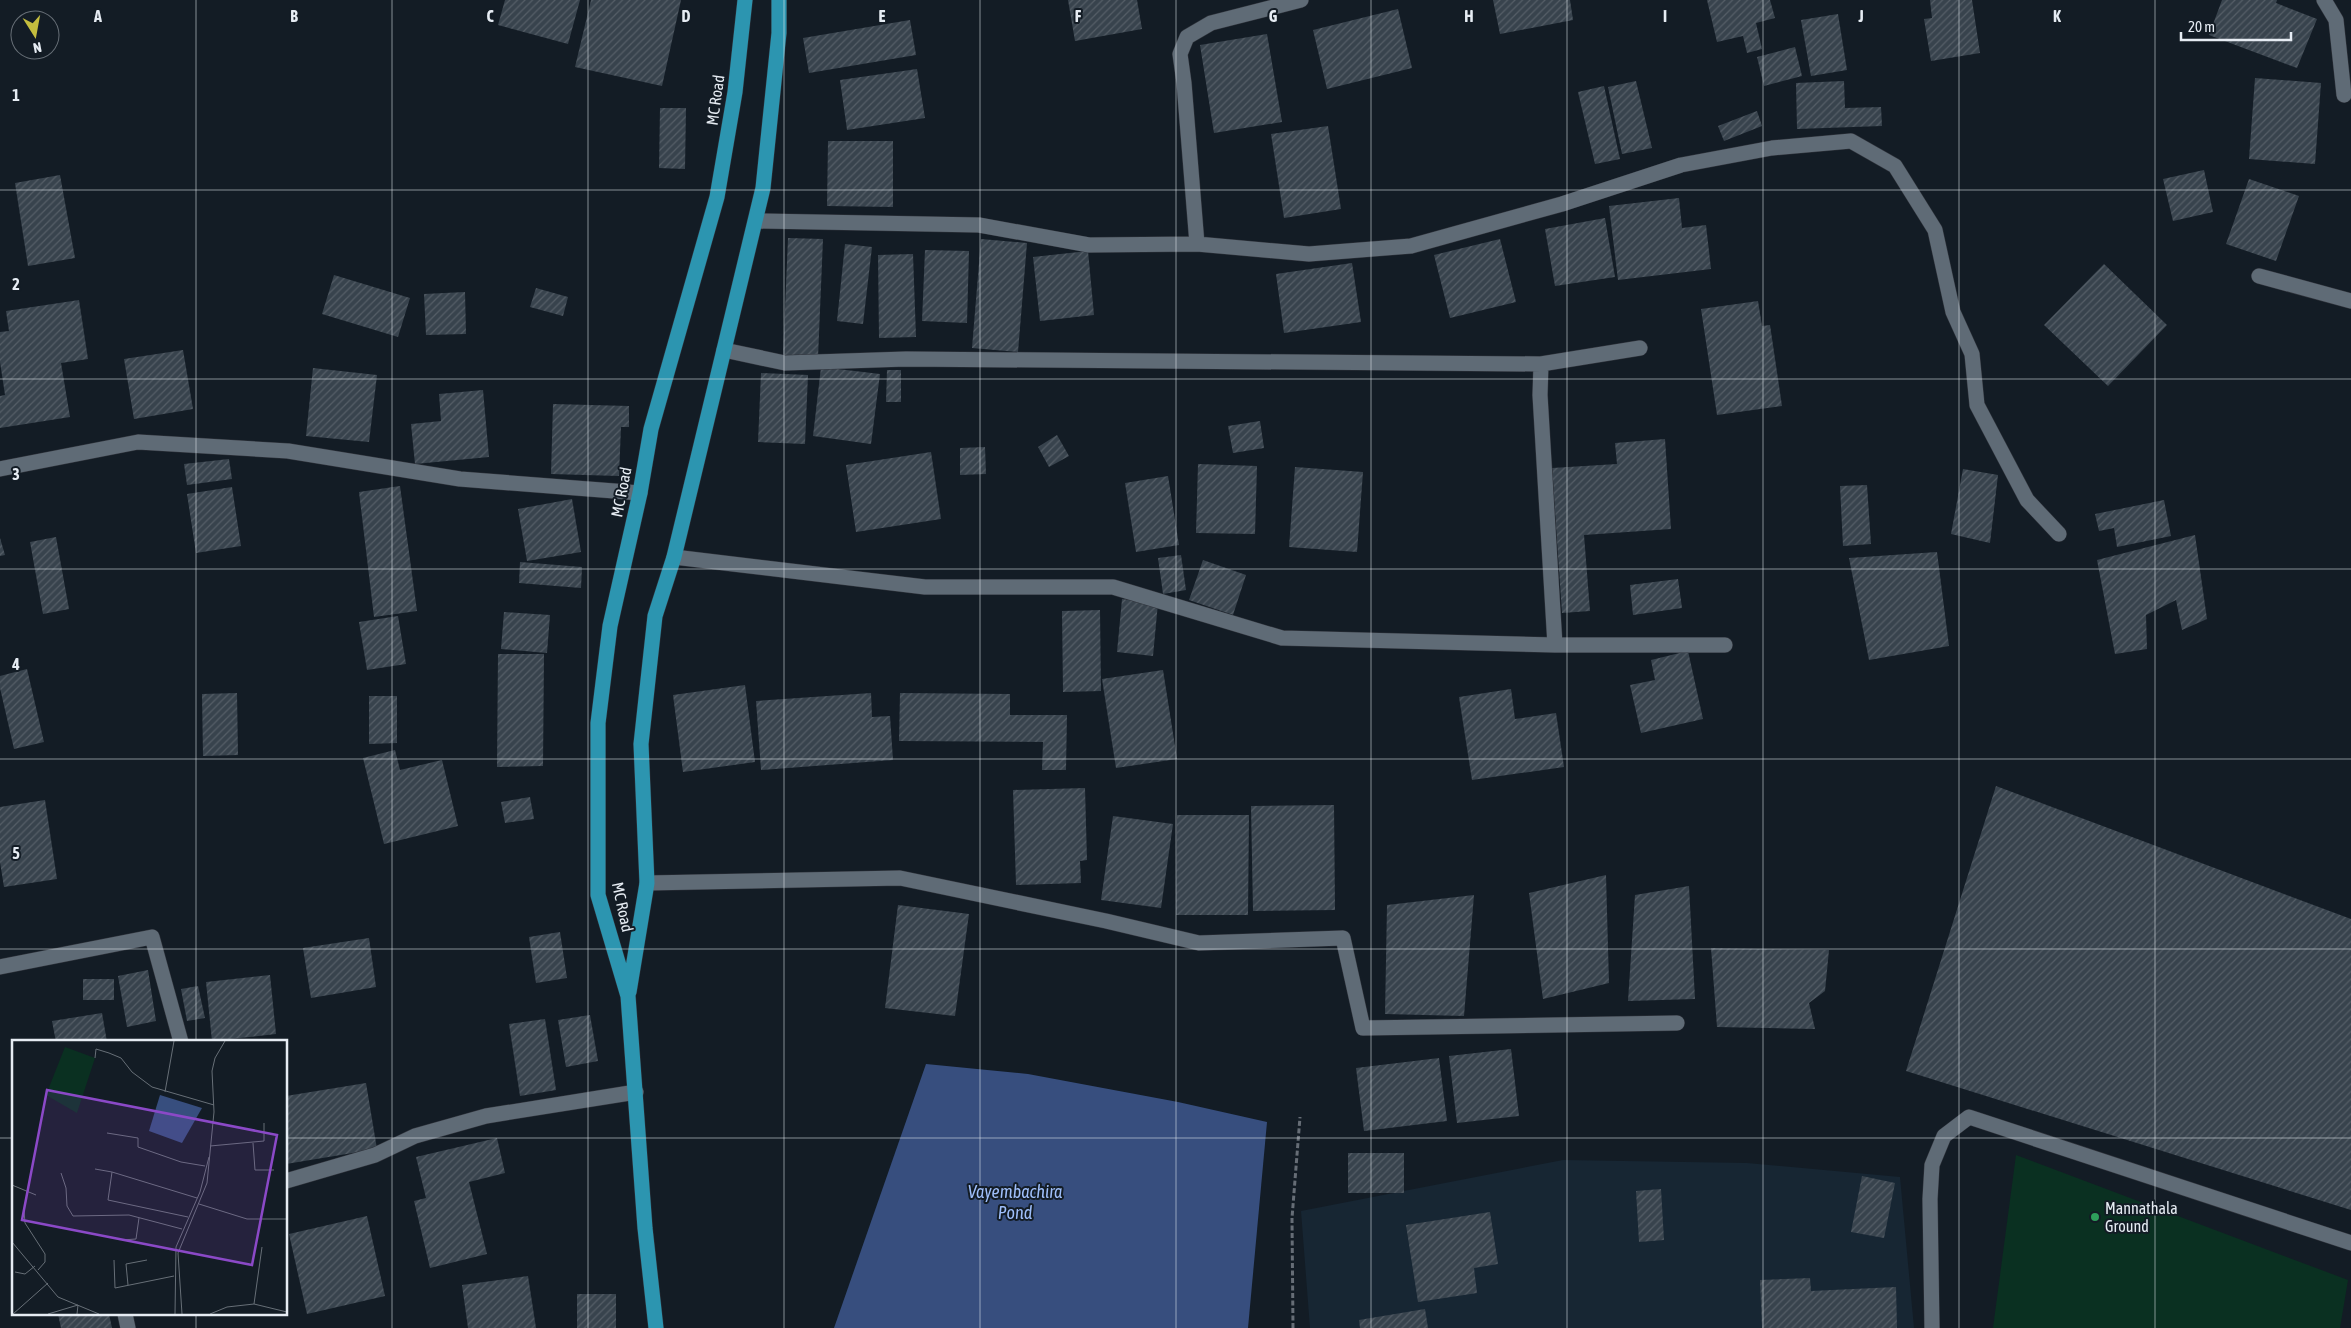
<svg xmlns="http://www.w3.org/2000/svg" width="2351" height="1328" viewBox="0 0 2351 1328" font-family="'Asap Condensed',sans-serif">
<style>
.built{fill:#172633}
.green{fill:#0a3021}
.water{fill:#374e7e}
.building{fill:url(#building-hatch)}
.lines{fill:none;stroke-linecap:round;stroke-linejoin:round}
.lane-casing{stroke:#30343c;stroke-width:16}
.street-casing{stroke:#30343c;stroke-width:16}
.primary-casing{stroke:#30343c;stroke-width:16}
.path{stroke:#666d76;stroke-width:3;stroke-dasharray:5 2.5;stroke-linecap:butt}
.lane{stroke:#5f6b76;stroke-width:15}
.street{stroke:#5f6b76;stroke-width:15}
.primary{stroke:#2c95b0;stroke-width:15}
.grid{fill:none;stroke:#e6ecf3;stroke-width:1;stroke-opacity:0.55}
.leisure-dot{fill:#2e9e5b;stroke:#131c25;stroke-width:2}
.labels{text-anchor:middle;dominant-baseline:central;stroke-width:4;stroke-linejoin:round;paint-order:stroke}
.street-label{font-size:16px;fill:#e6ecf3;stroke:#131c25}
.poi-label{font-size:16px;fill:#e6ecf3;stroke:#131c25;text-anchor:start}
.water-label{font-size:18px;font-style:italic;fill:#9fbffa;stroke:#131c25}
.inset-road{fill:none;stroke:#676f77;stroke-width:1}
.view{fill:#8b49c7;fill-opacity:0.15;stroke:#8b49c7;stroke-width:2.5}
.inset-edge{fill:none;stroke:#e6ecf3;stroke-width:2.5}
.grid-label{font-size:16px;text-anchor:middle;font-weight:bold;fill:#e6ecf3;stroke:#131c25;stroke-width:4;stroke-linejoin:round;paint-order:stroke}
</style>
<defs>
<pattern id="building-hatch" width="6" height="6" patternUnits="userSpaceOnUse" patternTransform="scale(1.25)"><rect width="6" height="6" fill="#38434d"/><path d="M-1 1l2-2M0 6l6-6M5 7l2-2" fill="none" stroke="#555e67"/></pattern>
</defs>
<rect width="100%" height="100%" fill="#131c25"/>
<!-- built -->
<path class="built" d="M1563 1160 1747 1163 1900 1177 1914 1328H1310L1301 1211Z"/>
<!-- green -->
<path class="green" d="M2016 1155 2348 1280 2340 1328H1993Z"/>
<!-- water -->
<path class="water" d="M926 1064 1028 1074 1178 1102 1267 1122 1248 1328H834Z"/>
<!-- building -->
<path class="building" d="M505 0H580L568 44 498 25Z
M591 0H681L662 86 575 67Z
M1068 0H1137L1142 29 1075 41Z
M1493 0H1570L1573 20 1500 34Z
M1707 0H1770L1775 18 1756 23 1762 49 1747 53 1743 36 1717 42Z
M1930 0H1972L1980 53 1931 61 1924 19 1932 18Z
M2222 0H2277L2276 3 2317 19 2297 68 2209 35Z
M1398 9 1412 68 1327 89 1313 30Z
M1838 14 1847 70 1811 76 1801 20Z
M910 20 916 55 809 73 803 38Z
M1267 34 1282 122 1214 133 1200 45Z
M1795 47 1802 76 1764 86 1757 57Z
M917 69 925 118 847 130 840 80Z
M2255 78 2321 83 2315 164 2249 159Z
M1636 81 1652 148 1622 154 1608 87Z
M1844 81 1845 108 1881 107 1882 126 1797 129 1796 83Z
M1604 86 1620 159 1595 164 1578 92Z
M660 108H686L685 169 659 168Z
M1757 111 1762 126 1724 141 1718 126Z
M1328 126 1341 209 1284 218 1271 134Z
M828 141H893V207L827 206Z
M2204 170 2213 212 2173 221 2163 179Z
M60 175 75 258 28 266 15 183Z
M2249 179 2299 196 2276 261 2226 244Z
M1679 198 1682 228 1706 225 1711 269 1618 280 1609 206Z
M1605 218 1615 277 1555 286 1545 229Z
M788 238 823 239 818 358 783 356Z
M981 239 1027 243 1018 352 972 348Z
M1500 239 1516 302 1450 318 1434 255Z
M845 244 872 247 863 324 837 321Z
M925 250 969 251 967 323 922 321Z
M1088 251 1094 315 1040 321 1033 257Z
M913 254 916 337 879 338 878 255Z
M1352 263 1361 322 1284 333 1276 274Z
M2104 264 2167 325 2108 386 2044 325Z
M334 275 410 298 398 337 322 314Z
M536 288 568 297 563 316 530 307Z
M465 292 466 334 426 335 424 294Z
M79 300 88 359 61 363 70 417 0 428V396L5 395 0 362V332L9 331 6 311Z
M1758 301 1762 326 1770 325 1782 406 1717 415 1701 309Z
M183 350 193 409 134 419 124 359Z
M821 367 880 374 871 444 813 436Z
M313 368 377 375 369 442 306 436Z
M887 370H901V402H886Z
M761 373 808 375 805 444 758 442Z
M483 390 489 457 415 464 411 424 441 421 439 394Z
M553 404 629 406V427H621L619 476 551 474Z
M1260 421 1264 448 1233 453 1228 426Z
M1057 435 1069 456 1049 467 1038 447Z
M1665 439 1671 529 1584 535 1590 611 1562 613 1552 468 1617 464 1615 443Z
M985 447 986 474 960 475V448Z
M931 452 941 519 856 532 846 465Z
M229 459 232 479 187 485 184 464Z
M1198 464 1257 466 1255 534 1196 533Z
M1295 467 1363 472 1357 552 1289 547Z
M1963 469 1998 475 1990 543 1951 534Z
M1168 476 1179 545 1136 552 1125 483Z
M1867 485 1871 544 1843 546 1840 486Z
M400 486 417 611 374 617 359 492Z
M232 487 241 546 196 553 187 494Z
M572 499 581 552 527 561 518 509Z
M2164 500 2171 536 2117 547 2114 528 2099 531 2095 514Z
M2195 535 2207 619 2182 630 2176 600 2146 615 2147 649 2115 654 2097 560Z
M56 537 69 609 43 614 30 542Z
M0 538 5 555 0 556Z
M1937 552 1949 646 1869 660 1849 558Z
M1181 555 1186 590 1163 594 1158 558Z
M1203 560 1246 575 1233 615 1189 600Z
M520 562 582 567 581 588 519 583Z
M1678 579 1682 608 1633 615 1630 585Z
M1122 599 1158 603 1153 656 1117 652Z
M1100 610 1101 691 1063 692 1062 611Z
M504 612 550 615 547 653 501 649Z
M398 616 406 664 367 670 359 622Z
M1688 651 1703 719 1641 733 1630 685 1655 680 1651 660Z
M498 654H544L543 766 497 767Z
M27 669 44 742 14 749 0 688V676Z
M1163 670 1177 759 1116 768 1102 679Z
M745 685 755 762 683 772 673 695Z
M1511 689 1515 719 1556 713 1564 767 1472 780 1459 697Z
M237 693 238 755 203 756 202 694Z
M871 693 872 717 890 716 893 760 761 770 756 701Z
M900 693 1010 694V715H1067L1066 770H1042L1043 742 899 741Z
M369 696H397V743L369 744Z
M395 750 400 770 442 760 458 826 384 844 363 758Z
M1996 786 2351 919V1210L1906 1071Z
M1085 788 1087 860 1080 861 1081 883 1016 885 1013 790Z
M530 797 534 819 505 823 501 802Z
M45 800 57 879 4 887 0 862V807Z
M1334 805 1335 910 1253 911 1251 806Z
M1177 815H1249L1248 915H1176Z
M1113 816 1173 824 1161 908 1101 900Z
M1606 875 1609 983 1543 999 1529 893Z
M1689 886 1695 999 1628 1001 1635 895Z
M1474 895 1464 1016 1385 1014 1387 905Z
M898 905 969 914 955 1016 885 1008Z
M560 932 567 978 536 983 529 937Z
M369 938 376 987 311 998 303 948Z
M1711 948 1829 950 1825 991 1809 1003 1815 1029 1717 1027Z
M148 970 156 1021 127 1027 118 976Z
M270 975 276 1034 212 1041 206 982Z
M83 979H114V1000H83Z
M198 986 205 1018 187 1021 181 989Z
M102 1013 107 1042H56L52 1021Z
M590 1015 598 1061 566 1067 558 1020Z
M545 1019 556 1090 520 1096 509 1024Z
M1511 1049 1519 1116 1457 1123 1449 1056Z
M1439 1058 1447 1121 1364 1131 1356 1068Z
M366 1083 377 1149 286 1164V1096Z
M497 1138 505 1173 469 1182 487 1254 430 1268 414 1201 426 1198 416 1157Z
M1348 1153H1404V1193H1348Z
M1862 1176 1895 1183 1884 1238 1851 1232Z
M1661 1189 1664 1240 1639 1242 1636 1191Z
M1490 1212 1498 1264 1474 1268 1477 1293 1418 1302 1406 1225Z
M367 1216 385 1296 307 1314 289 1234Z
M528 1276 536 1328H468L462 1285Z
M1810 1278 1811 1291 1896 1287 1897 1328H1762L1760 1280Z
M577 1294H616V1328H577Z
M1425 1309 1428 1328H1360L1359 1320Z
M58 1314H109L112 1328H61Z"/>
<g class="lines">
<!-- lane casing -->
<g class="lane-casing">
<path id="lane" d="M1932 1328 1930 1199 1932 1165 1944 1136 1969 1117 2351 1243"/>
</g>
<!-- street casing -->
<g class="street-casing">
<path id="street" d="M2324 0 2336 20 2344 95
M756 221 979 225 1089 245 1197 244 1309 254 1411 246 1562 204 1681 165 1772 148 1851 141 1895 166 1935 230 1953 312 1972 354 1977 405 2027 500 2059 534
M1197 244 1184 83 1180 54 1187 37 1211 23 1301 0
M2259 276 2351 301
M1541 364 1640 348
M0 469 138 442 288 451 460 479 640 493
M674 557 925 587H1113L1282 638 1555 645 1540 395 1541 364 906 359 785 363 724 350
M1555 645H1725
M647 883 900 878 1106 921 1199 943 1343 938 1363 1028 1677 1023
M0 967 152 937 181 1042
M286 1181 375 1155 415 1136 486 1116 636 1092
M125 1314 128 1328"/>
</g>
<!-- primary casing -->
<g class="primary-casing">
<path id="primary" d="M629 992 647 883 641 744 655 616 674 557 763 188 779 33V0
M656 1328 645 1228 628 996 598 895V723L610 626 640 493 651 429 717 197 735 92 745 0"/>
</g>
<!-- path -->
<path class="path" d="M1293 1328 1292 1218 1300 1117"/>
<!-- lane -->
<use href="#lane" class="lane"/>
<!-- street -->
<use href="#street" class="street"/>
<!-- primary -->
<use href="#primary" class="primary"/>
</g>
<!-- grid -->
<path class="grid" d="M196 0V1042M392 0V1328M588 0V1328M784 0V1328M980 0V1328M1176 0V1328M1371 0V1328M1567 0V1328M1763 0V1328M1959 0V1328M2155 0V1328M0 190H2351M0 379H2351M0 569H2351M0 759H2351M0 949H2351M0 1138H14M286 1138H2351M196 1314V1328"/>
<!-- markers -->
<circle class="leisure-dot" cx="2095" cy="1217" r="5"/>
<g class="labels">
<!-- street labels -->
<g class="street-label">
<text transform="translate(715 100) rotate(-82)">MC Road</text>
<text transform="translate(621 492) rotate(-79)">MC Road</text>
<text transform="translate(623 907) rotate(78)">MC Road</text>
</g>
<!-- poi labels -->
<g class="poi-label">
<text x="2105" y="1208">Mannathala<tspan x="2105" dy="18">Ground</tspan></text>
</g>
<!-- water labels -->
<g class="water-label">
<text x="1015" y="1191">Vayembachira<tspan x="1015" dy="21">Pond</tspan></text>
</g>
</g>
<!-- overview -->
<g transform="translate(12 1040)">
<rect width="275" height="275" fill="#131c25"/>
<path d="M53 7 83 18 65 73 34 55Z" fill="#0a3021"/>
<path d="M148 55 190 68 170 103 137 91Z" fill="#374e7e"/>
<path class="inset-road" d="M83 18 84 9 97 13 109 18 120 32 140 47 202 65M153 52 162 1M95 93 126 98V107L169 122 193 126M241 103 243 130H262M198 106 252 101V83M83 129 100 132M49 133 54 148 55 166 61 176 117 175 170 189M0 145 24 155M187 164 235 179H275M12 171 13 183 33 214V222L26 230M176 177 96 160 100 132 185 158M110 200 124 199 127 178M0 202 46 257 87 274M102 220 103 248 162 236M3 232 13 234 23 226M116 245 114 224 135 220M242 264 250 207M1 274 36 243M36 274 66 265 65 274M163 274 164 207 188 152 197 117M170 274 166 213 195 143 202 72 200 31 203 18 213 1M198 274 215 267 242 264 275 272"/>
<path class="view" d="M35 50 265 95 240 225 10 180Z"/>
<rect width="275" height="275" class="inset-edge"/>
</g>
<g class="grid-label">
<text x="98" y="22">A</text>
<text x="294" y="22">B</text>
<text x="490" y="22">C</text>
<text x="686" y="22">D</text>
<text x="882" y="22">E</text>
<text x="1078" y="22">F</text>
<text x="1273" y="22">G</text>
<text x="1469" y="22">H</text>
<text x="1665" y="22">I</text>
<text x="1861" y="22">J</text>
<text x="2057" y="22">K</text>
<text x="16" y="101">1</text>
<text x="16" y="290">2</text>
<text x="16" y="480">3</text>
<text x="16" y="670">4</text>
<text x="16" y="859">5</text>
</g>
<!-- north arrow -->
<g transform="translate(35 35) rotate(169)"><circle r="24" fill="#131c25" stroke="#676f77"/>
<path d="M0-4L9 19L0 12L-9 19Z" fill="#c4bd3e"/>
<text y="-8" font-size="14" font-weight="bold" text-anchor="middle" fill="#e6ecf3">N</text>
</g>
<!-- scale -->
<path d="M2181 32v8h110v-8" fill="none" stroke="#e6ecf3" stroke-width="2.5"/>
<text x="2188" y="32" font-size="15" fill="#e6ecf3" stroke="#131c25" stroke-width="4" paint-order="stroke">20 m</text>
</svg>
